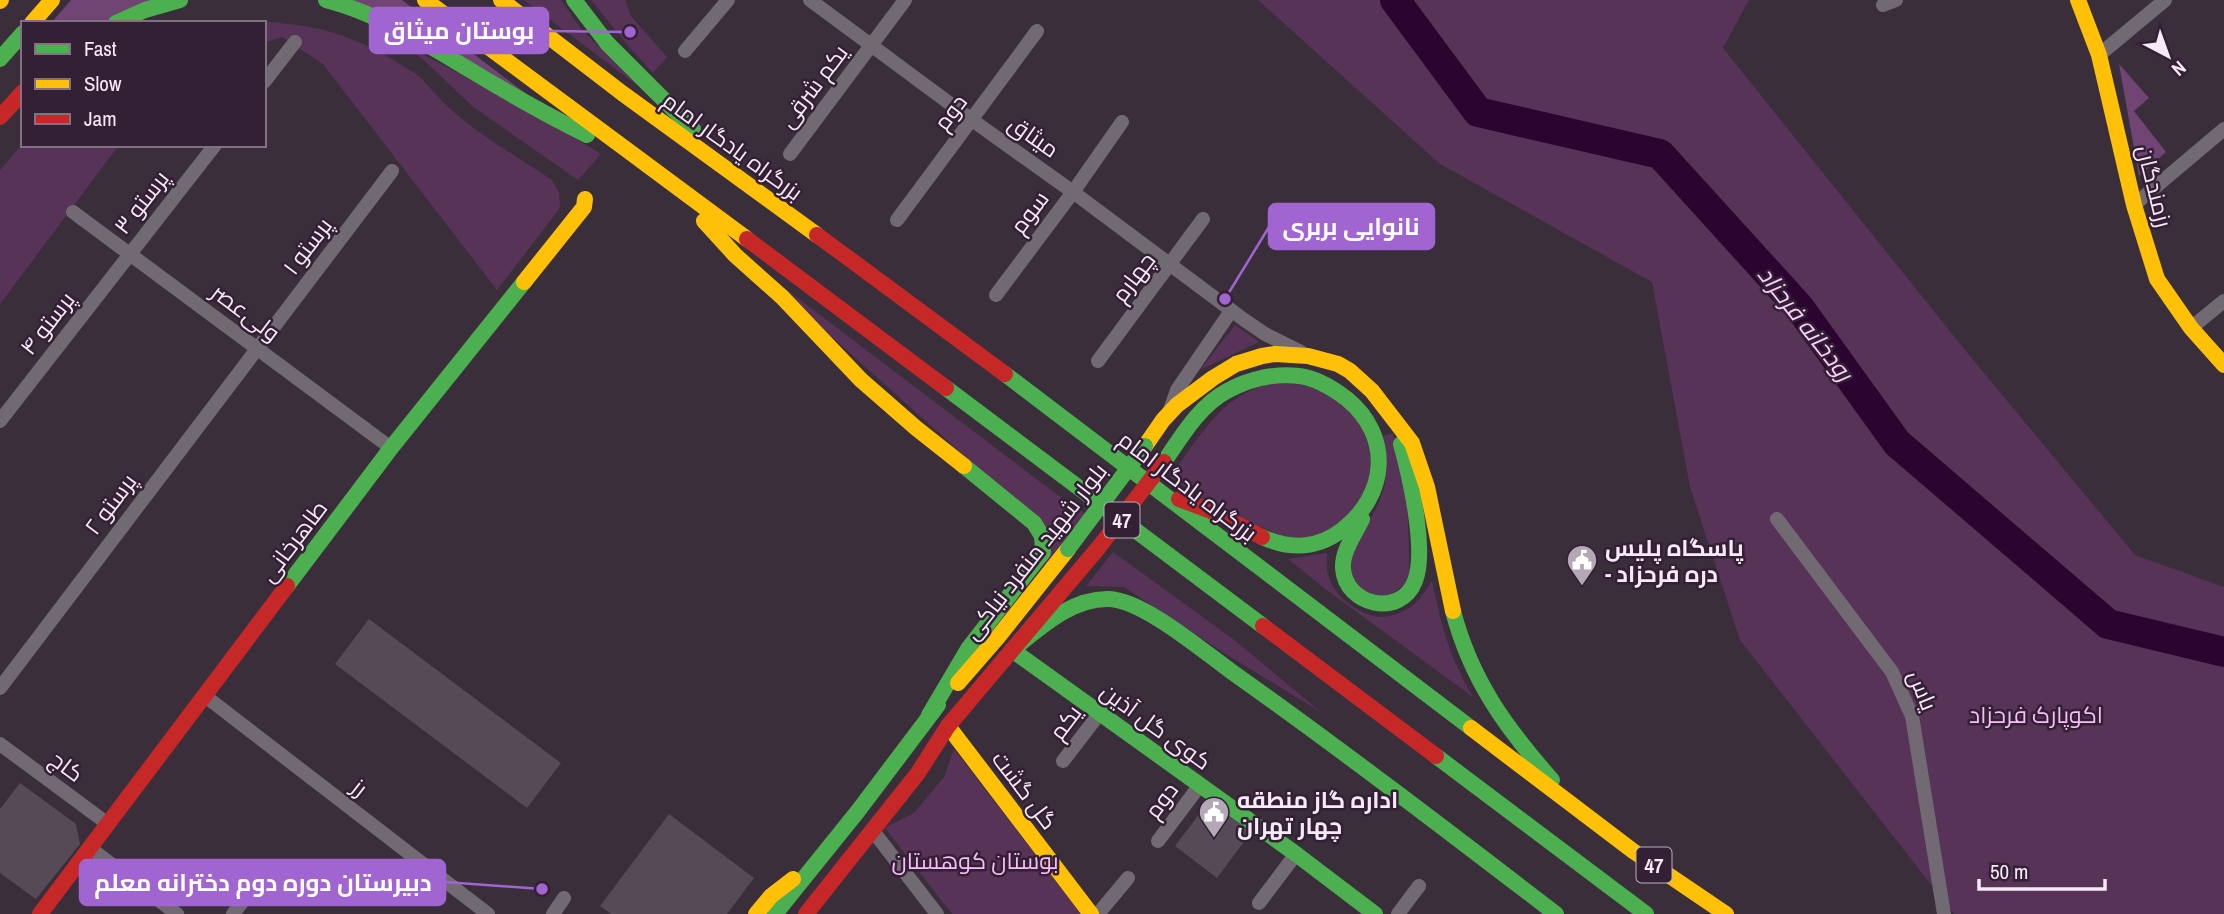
<svg xmlns="http://www.w3.org/2000/svg" width="2224" height="914" viewBox="0 0 2224 914" font-family="'Archivo Narrow',Cairo,sans-serif">
<style>
.green{fill:#573358}
.forest{fill:#704473}
.lines{fill:none;stroke-linecap:round;stroke-linejoin:round}
.river{stroke:#2b042f;stroke-width:30}
.building{fill:#554a56}
.street{stroke:#726a72;stroke-width:14}
.fast{stroke:#4caf50;stroke-width:16}
.slow{stroke:#ffc107;stroke-width:16}
.jam{stroke:#c62828;stroke-width:16}
.fast-bridge{stroke:#4caf50;stroke-width:16}
.jam-bridge{stroke:#c62828;stroke-width:16}
.labels{text-anchor:middle;dominant-baseline:central;stroke-width:5;stroke-linejoin:round;paint-order:stroke}
.shield{fill:#342035;stroke:#bcadbe;stroke-width:2}
.shield-label{font-size:21px;font-weight:bold;fill:#f7e9f8}
.street-label{font-size:23px;fill:#f7e9f8;stroke:#342035}
.poi-label{font-size:23px;font-weight:bold;fill:#f7e9f8;stroke:#342035;text-anchor:start}
.park-label{font-size:23px;fill:#f7bcf9;stroke:#342035}
.water-label{font-size:24px;font-style:italic;fill:#fccffd;stroke:#342035}
.leader{fill:none;stroke:#a065d0;stroke-width:2.5}
.callout-dot{fill:#a065d0;stroke:#342035;stroke-width:2.5}
.callout{fill:#a065d0;stroke:#a065d0;stroke-width:2.5}
.callout-label{font-size:24px;text-anchor:middle;font-weight:bold;fill:#fff}
</style>
<rect width="100%" height="100%" fill="#3a2e3b"/>
<!-- green -->
<path class="green" d="M524 0H561L581 29 646 92Z
M591 0H625L631 16 667 57 653 73 629 47Z
M1258 0H1749L1723 48 1965 350 2135 555 2224 587V914H1954L1740 640 1690 487 1652 282 1440 164Z
M259 22C309 23 352 34 395 61 404 67 415 72 422 79 433 91 443 103 455 113 485 139 520 158 552 180L559 192 560 208 497 290 323 64 282 37 264 43V23H226Z
M405 45 534 113 601 154 578 180 472 106 426 62Z
M23 143V145H119L0 304V170Z
M741 255 1055 493 1086 514 1044 568 1050 547 980 470Z
M1235 325 1259 342 1200 370Z
M1275 383C1292 384 1307 384 1322 391 1378 417 1389 489 1337 524 1324 533 1310 540 1293 540 1285 539 1276 533 1268 530 1252 523 1235 516 1220 508 1202 500 1186 487 1170 477 1193 446 1216 404 1254 389 1260 386 1268 385 1275 383Z
M1393 433 1407 495 1410 581 1387 597 1363 592 1351 575 1352 551 1378 505 1385 485 1383 436Z
M1113 552 1233 639 1321 712 1224 653 1124 587 1086 586Z
M1327 553C1327 562 1326 572 1330 580 1336 598 1361 616 1381 617 1390 617 1403 612 1411 607 1420 600 1426 590 1432 581 1442 627 1449 656 1473 697L1328 591 1288 559Z
M954 749 1081 914H952L885 828 914 813 944 777Z"/>
<!-- forest -->
<path class="forest" d="M71 0H155L138 5 103 23H51Z
M353 0H402L537 102Z
M2119 64 2149 98 2134 111 2166 152 2139 176Z"/>
<g class="lines">
<!-- river -->
<path class="river" d="M1395 0 1478 112 1660 154 1799 307 1897 443 2108 624 2224 652"/>
</g>
<!-- building -->
<path class="building" d="M369 619 561 763 527 808 335 664Z
M20 783 76 824 80 844 36 899 0 873V809Z
M1210 800 1252 831 1217 878 1175 846Z
M669 814 754 878 727 914H611L600 906Z"/>
<g class="lines">
<!-- street -->
<path class="street" d="M810 0 972 120 1073 192 1243 319 1265 334 1301 352
M1883 5 1896 0
M685 51 728 0
M2099 55 2165 0
M264 82 295 42
M790 154 905 0
M2134 205 2224 129
M73 212 391 448
M897 220 1037 31
M996 295 1073 192 1122 122
M2191 328 2224 301
M1098 361 1203 219
M1170 410 1177 390 1231 311
M0 421 215 145
M1777 519 1892 672 1912 716 1944 914
M0 688 392 171
M205 696 488 914
M0 744 108 824
M1063 761 1103 709
M873 831 937 914
M1158 841 1200 785
M90 848 177 914
M1259 903 1296 854
M233 914 263 875
M553 914 564 898
M1098 914 1128 878
M1398 914 1419 886"/>
<!-- fast -->
<path class="fast" d="M326 0C379 14 423 42 470 70 508 93 547 115 587 135
M574 0 607 43 693 129
M116 23 145 10 180 0
M0 59 23 33
M1005 374 1471 728
M946 388 1263 626
M1164 462C1181 437 1200 405 1227 391 1249 379 1275 373 1299 376 1317 378 1334 389 1347 399 1392 436 1388 495 1342 530 1317 549 1291 550 1262 537
M1362 519C1355 534 1342 551 1343 568 1345 606 1401 618 1415 581 1427 551 1410 476 1401 444
M287 586 391 448 524 282
M1453 611C1471 680 1506 728 1552 780
M1012 650 1296 854 1375 914
M1012 650C1040 628 1071 598 1109 599 1143 600 1203 651 1232 672 1342 750 1449 832 1556 914
M929 715 968 649 1043 552 1042 536 1034 523 964 466
M1436 756 1646 914
M775 914 858 811 938 705"/>
<!-- slow -->
<path class="slow" d="M425 0 747 239
M501 0 622 93 817 235
M2078 0 2099 55 2134 205 2157 279 2191 328 2224 365
M0 1 1 0
M32 23 52 0
M704 221 735 255 782 297 861 380 916 428 964 466
M524 282 584 207 585 199
M1145 446 1163 420 1177 405 1213 378 1236 364 1262 356 1275 354 1308 356 1338 364 1350 371 1372 391 1412 443 1427 487 1453 611
M958 683 998 637 1068 549
M948 726 1091 914
M1471 728 1633 851 1726 914
M756 914 771 896 793 879"/>
<!-- jam -->
<path class="jam" d="M0 117 23 92
M817 235 1005 374
M747 239 946 388
M1179 499 1214 512 1262 537
M1263 626 1436 756
M40 914 287 586
M806 914 918 773 948 726 1099 547"/>
<!-- fast-bridge -->
<path class="fast-bridge" d="M1068 549 1145 446"/>
<!-- jam-bridge -->
<path class="jam-bridge" d="M1099 547 1164 462"/>
</g>
<!-- icons -->
<defs>
<g id="civic-pin" transform="scale(1.575)"><path d="M0 17L-7.5 6A9.5 9.5 0 1 1 7.5 6Z" fill="#b5a8b6" stroke="#342035"/><path d="M-.6-6.5H3V-4.5H.6V-3L4-1V1h2V6H-6V1h2V-1L-.6-3ZM-1.2 2.5V6h2.4V2.5Z" fill="#fff"/></g>
</defs>
<g fill-rule="evenodd">
<use href="#civic-pin" x="1582" y="560"/>
<use href="#civic-pin" x="1214" y="812"/>
</g>
<g class="labels">
<!-- shield labels -->
<g class="shield">
<rect x="1104.5" y="502.5" width="35" height="35" rx="5"/>
<rect x="1636.5" y="847.5" width="35" height="35" rx="5"/>
</g>
<g class="shield-label">
<text x="1122" y="520">47</text>
<text x="1654" y="865">47</text>
</g>
<!-- street labels -->
<g class="street-label">
<text transform="translate(813 86) rotate(-53)">یکم شرقی</text>
<text transform="translate(950 112) rotate(-53)">دوم</text>
<text transform="translate(1034 136) rotate(35)">میثاق</text>
<text transform="translate(733 146) rotate(36)">بزرگراه یادگار امام</text>
<text transform="translate(2155 186) rotate(76)">رزمندگان</text>
<text transform="translate(141 202) rotate(-52)">پرستو ۳</text>
<text transform="translate(1029 212) rotate(-53)">سوم</text>
<text transform="translate(307 246) rotate(-53)">پرستو ۱</text>
<text transform="translate(1133 277) rotate(-53)">چهارم</text>
<text transform="translate(246 312) rotate(37)">ولی‌عصر</text>
<text transform="translate(47 323) rotate(-52)">پرستو ۴</text>
<text transform="translate(1188 486) rotate(37)">بزرگراه یادگار امام</text>
<text transform="translate(110 504) rotate(-53)">پرستو ۲</text>
<text transform="translate(293 541) rotate(-53)">طاهرخانی</text>
<text transform="translate(1035 551) rotate(-52)">بلوار شهید منفرد نیاکی</text>
<text transform="translate(1923 690) rotate(68)">یاس</text>
<text transform="translate(1065 722) rotate(-53)">یکم</text>
<text transform="translate(1156 726) rotate(36)">کوی گل آذین</text>
<text transform="translate(67 766) rotate(37)">کاج</text>
<text transform="translate(360 787) rotate(38)">رز</text>
<text transform="translate(1025 790) rotate(53)">گل گشت</text>
<text transform="translate(1161 800) rotate(-53)">دوم</text>
</g>
<!-- poi labels -->
<g class="poi-label">
<text x="1605" y="547">پاسگاه پلیس<tspan x="1605" dy="26">- دره فرحزاد</tspan></text>
<text x="1237" y="799">اداره گاز منطقه<tspan x="1237" dy="26">چهار تهران</tspan></text>
</g>
<!-- park labels -->
<g class="park-label">
<text x="2036" y="714">اکوپارک فرحزاد</text>
<text x="975" y="860">بوستان کوهستان</text>
</g>
<!-- water labels -->
<g class="water-label">
<text transform="translate(1806 323) rotate(52)">رودخانه فرحزاد</text>
</g>
</g>
<!-- callouts -->
<path class="leader" d="M630 32L548 31M1225 299L1269 227M542 889L445 882"/>
<g class="callout-dot">
<circle cx="630" cy="32" r="7"/>
<circle cx="1225" cy="299" r="7"/>
<circle cx="542" cy="889" r="7"/>
</g>
<g class="callout">
<rect x="370" y="8" width="178" height="45" rx="7"/>
<rect x="1269" y="204" width="165" height="45" rx="7"/>
<rect x="80" y="860" width="365" height="45" rx="7"/>
</g>
<g class="callout-label">
<text x="459" y="39">بوستان میثاق</text>
<text x="1351" y="235">نانوایی بربری</text>
<text x="263" y="891">دبیرستان دوره دوم دخترانه معلم</text>
</g>
<!-- legend -->
<rect x="21" y="21" width="245" height="126" fill="#342035" stroke="#827083" stroke-width="2"/>
<rect x="35" y="44" width="35" height="10" fill="#4caf50" stroke="#827083" stroke-width="2"/>
<text x="84" y="56" font-size="21" fill="#f7e9f8">Fast</text>
<rect x="35" y="79" width="35" height="10" fill="#ffc107" stroke="#827083" stroke-width="2"/>
<text x="84" y="91" font-size="21" fill="#f7e9f8">Slow</text>
<rect x="35" y="114" width="35" height="10" fill="#c62828" stroke="#827083" stroke-width="2"/>
<text x="84" y="126" font-size="21" fill="#f7e9f8">Jam</text>
<!-- north arrow -->
<g transform="translate(2168 56) rotate(139)" stroke="#342035" stroke-width="5" paint-order="stroke">
<path d="M0-5L12 26L0 18L-12 26Z" fill="#f7e9f8"/>
<text y="-10" font-size="19" font-weight="bold" text-anchor="middle" fill="#f7e9f8">N</text>
</g>
<!-- scale -->
<path d="M1979 879v10h126v-10" fill="none" stroke="#f7e9f8" stroke-width="3.5"/>
<text x="1990" y="879" font-size="21" fill="#f7e9f8" stroke="#342035" stroke-width="5" paint-order="stroke">50 m</text>
</svg>
